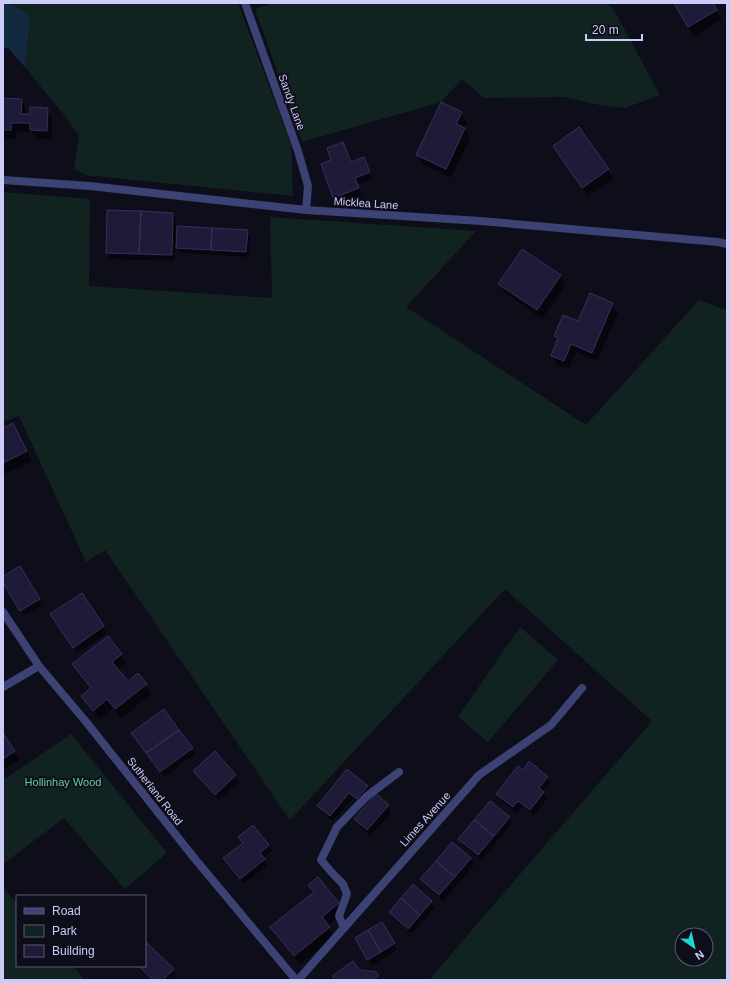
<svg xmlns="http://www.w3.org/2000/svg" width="730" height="983" viewBox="0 0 730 983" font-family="Arial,sans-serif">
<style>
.green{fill:#112320;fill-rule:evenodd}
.water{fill:#12293e}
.shadow{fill:#0007}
.building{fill:#1e1b39;stroke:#343062}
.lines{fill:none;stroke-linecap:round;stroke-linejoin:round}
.lane{stroke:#3d4274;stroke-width:8}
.street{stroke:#3d4274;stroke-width:8}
.labels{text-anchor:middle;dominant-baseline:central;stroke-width:3.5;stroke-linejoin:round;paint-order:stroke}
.street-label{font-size:11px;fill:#ccccf9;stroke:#0e0d1a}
.park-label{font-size:11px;fill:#62cfa7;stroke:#0e0d1a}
</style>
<rect width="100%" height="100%" fill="#0e0d1a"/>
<!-- green -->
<path class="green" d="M9 3H238L291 145 293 196 85 175 74 168 79 136 69 121 25 67 29 26 20 8Z
M274 3H607L614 10 660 95 625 108 599 105 565 97 484 98 462 79 441 102 302 142 255 9Z
M3 192 90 199 89 286 272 298 270 217 476 231 406 307 586 425 699 300 727 310V980H429L652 721 505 589 290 820 105 550 86 562 19 416 3 422ZM682 935H706V959H682Z
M520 627 558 660 488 742 458 717Z
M71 734 167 853 125 889 64 818 3 864V780Z
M3 887 17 903V966H73L85 980H3Z"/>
<!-- water -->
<path class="water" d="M3 3C15 3 22 10 30 18L25 67 8 48 3 49Z"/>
<!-- shadow -->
<path class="shadow" d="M675 3H712L721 20 694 36Z
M3 99 21 100 26 109V115H31L47 109 52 118V139H36L32 132 16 131V139L3 138Z
M461 113 467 122 464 129 470 138 451 178 423 164 417 155Z
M579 128 614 179 588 196 554 146Z
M343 143 351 163 364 158 372 178 358 184 362 195 337 203 334 198Z
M173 213 176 219V227L247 231 250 237 249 257 181 253 175 244V261L111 259 107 253Z
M560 276 565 285 542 319 505 293 499 284Z
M612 304 618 313 597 361 576 352 569 369 557 365 552 355 558 341 555 336Z
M3 429 18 433 32 461 3 475Z
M19 567 42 605 24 616 3 581V577Z
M81 594 107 633 77 653 55 620Z
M121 654 126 663 117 670 127 683 137 674 151 694 121 718 113 708 99 719 82 696 91 689 79 674 73 665Z
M3 735 19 760 3 771Z
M136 739 192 748 195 754 164 777Z
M215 753 236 776 239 782 219 800 198 777 194 771Z
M347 771 367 787 370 793 361 805 353 798 333 821 322 812 318 806Z
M523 771 547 777 550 783 543 792 547 799 534 815 522 806 516 813 501 800 497 794Z
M388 806 391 812 370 836 359 825 355 819Z
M509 818 512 824 481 860 463 845 460 839Z
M240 838 268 845 272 851 263 858 267 866 244 884 225 858 243 844Z
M452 843 470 859 474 865 443 901 425 885 421 879Z
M318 878 338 903 344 913 327 926 334 937 300 964 277 937 272 928 314 893 309 885Z
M431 902 435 908 412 934 394 918 390 912Z
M382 923 397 950 372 965 356 938Z
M145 943 173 970 176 976 172 980H151L136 966H145Z
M360 971 378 976 380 980H336Z"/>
<!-- building -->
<path class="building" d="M674 3H713L717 10 688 27Z
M3 98 22 99 21 114H30V107L48 108 47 131 30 130V123H11V130H3Z
M441 102 462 112 456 124 465 128 446 169 416 155Z
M579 127 609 169 582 188 553 146Z
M343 142 351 162 364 157 370 172 355 178 359 188 333 198 321 164 331 160 327 148Z
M107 210 141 211 139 254 106 253Z
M141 211 173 213 172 255 139 254Z
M177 226 212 228 211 250 176 248Z
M212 228 248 230 246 252 211 250Z
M522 249 561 275 537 310 498 284Z
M590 293 613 303 592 353 571 344 564 361 551 356 558 338 554 336 563 315 578 321Z
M13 423 27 451 3 463V428Z
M20 566 40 599 20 611 3 583V576Z
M82 593 104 626 73 648 50 614Z
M108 636 122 654 112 662 128 681 138 673 147 684 115 709 107 699 93 711 81 696 91 688 72 664Z
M164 709 179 730 146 753 131 733Z
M179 730 193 748 160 772 146 753Z
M3 733 15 751 3 759Z
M215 751 236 775 215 795 193 771Z
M529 761 548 777 539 788 544 792 530 810 518 801 513 807 496 794 518 766 523 770Z
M347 769 368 786 357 799 349 793 330 816 317 806Z
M376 794 389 805 367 830 354 819Z
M490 801 510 817 494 836 474 820Z
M474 820 494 836 478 855 458 839Z
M253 825 269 845 260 853 265 859 240 879 223 858 243 843 238 837Z
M452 842 471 858 455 877 436 861Z
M436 861 455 877 439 895 420 879Z
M318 877 339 903 322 917 330 927 294 956 270 927 314 892 308 885Z
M413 884 432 901 420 915 401 898Z
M401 898 420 915 408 929 389 912Z
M382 922 395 943 381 952 368 930Z
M368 930 381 952 367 960 355 938Z
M145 941 174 969 163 980H153L138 966H145Z
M353 961 360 970 376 972 379 976 373 980H335L332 976Z"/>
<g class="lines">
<!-- lane -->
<path class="lane" d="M344 928 339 916 347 894 343 884 334 875 321 860 337 827 367 796 399 772
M298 980 479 775 551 725 582 688"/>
<!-- street -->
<path class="street" d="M245 3 298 151 308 186 306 210
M3 180 90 186 306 210 481 221 718 242 727 244
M3 612 39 666 87 723 195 859 296 980
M3 687 39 666"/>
</g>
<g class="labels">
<!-- street labels -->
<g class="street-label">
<text transform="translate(292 102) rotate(70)">Sandy Lane</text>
<text transform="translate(366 203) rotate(4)">Micklea Lane</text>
<text transform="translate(155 791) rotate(52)">Sutherland Road</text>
<text transform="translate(425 819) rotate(-48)">Limes Avenue</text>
</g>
<!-- park labels -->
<g class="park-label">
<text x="63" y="782">Hollinhay Wood</text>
</g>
</g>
<!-- border -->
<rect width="730" height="983" fill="none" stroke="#ccccf9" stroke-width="8"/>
<!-- legend -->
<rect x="16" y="895" width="130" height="72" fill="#0e0d1a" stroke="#5a5973"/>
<rect x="24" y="908" width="20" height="6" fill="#3d4274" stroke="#5a5973"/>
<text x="52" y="915" font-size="12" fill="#ccccf9">Road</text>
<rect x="24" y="925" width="20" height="12" fill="#112320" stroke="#5a5973"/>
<text x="52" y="935" font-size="12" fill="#ccccf9">Park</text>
<rect x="24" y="945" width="20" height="12" fill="#1e1b39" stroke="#5a5973"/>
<text x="52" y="955" font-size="12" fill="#ccccf9">Building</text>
<!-- north arrow -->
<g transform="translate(694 947) rotate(146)"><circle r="19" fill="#0e0d1a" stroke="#5a5973"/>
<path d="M0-3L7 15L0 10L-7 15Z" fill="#19d8d4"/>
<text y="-6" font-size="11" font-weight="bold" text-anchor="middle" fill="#ccccf9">N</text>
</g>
<!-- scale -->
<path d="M586 34v6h56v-6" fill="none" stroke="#ccccf9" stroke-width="2"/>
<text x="592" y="34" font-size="12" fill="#ccccf9" stroke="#0e0d1a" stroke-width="3" paint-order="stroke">20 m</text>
</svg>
